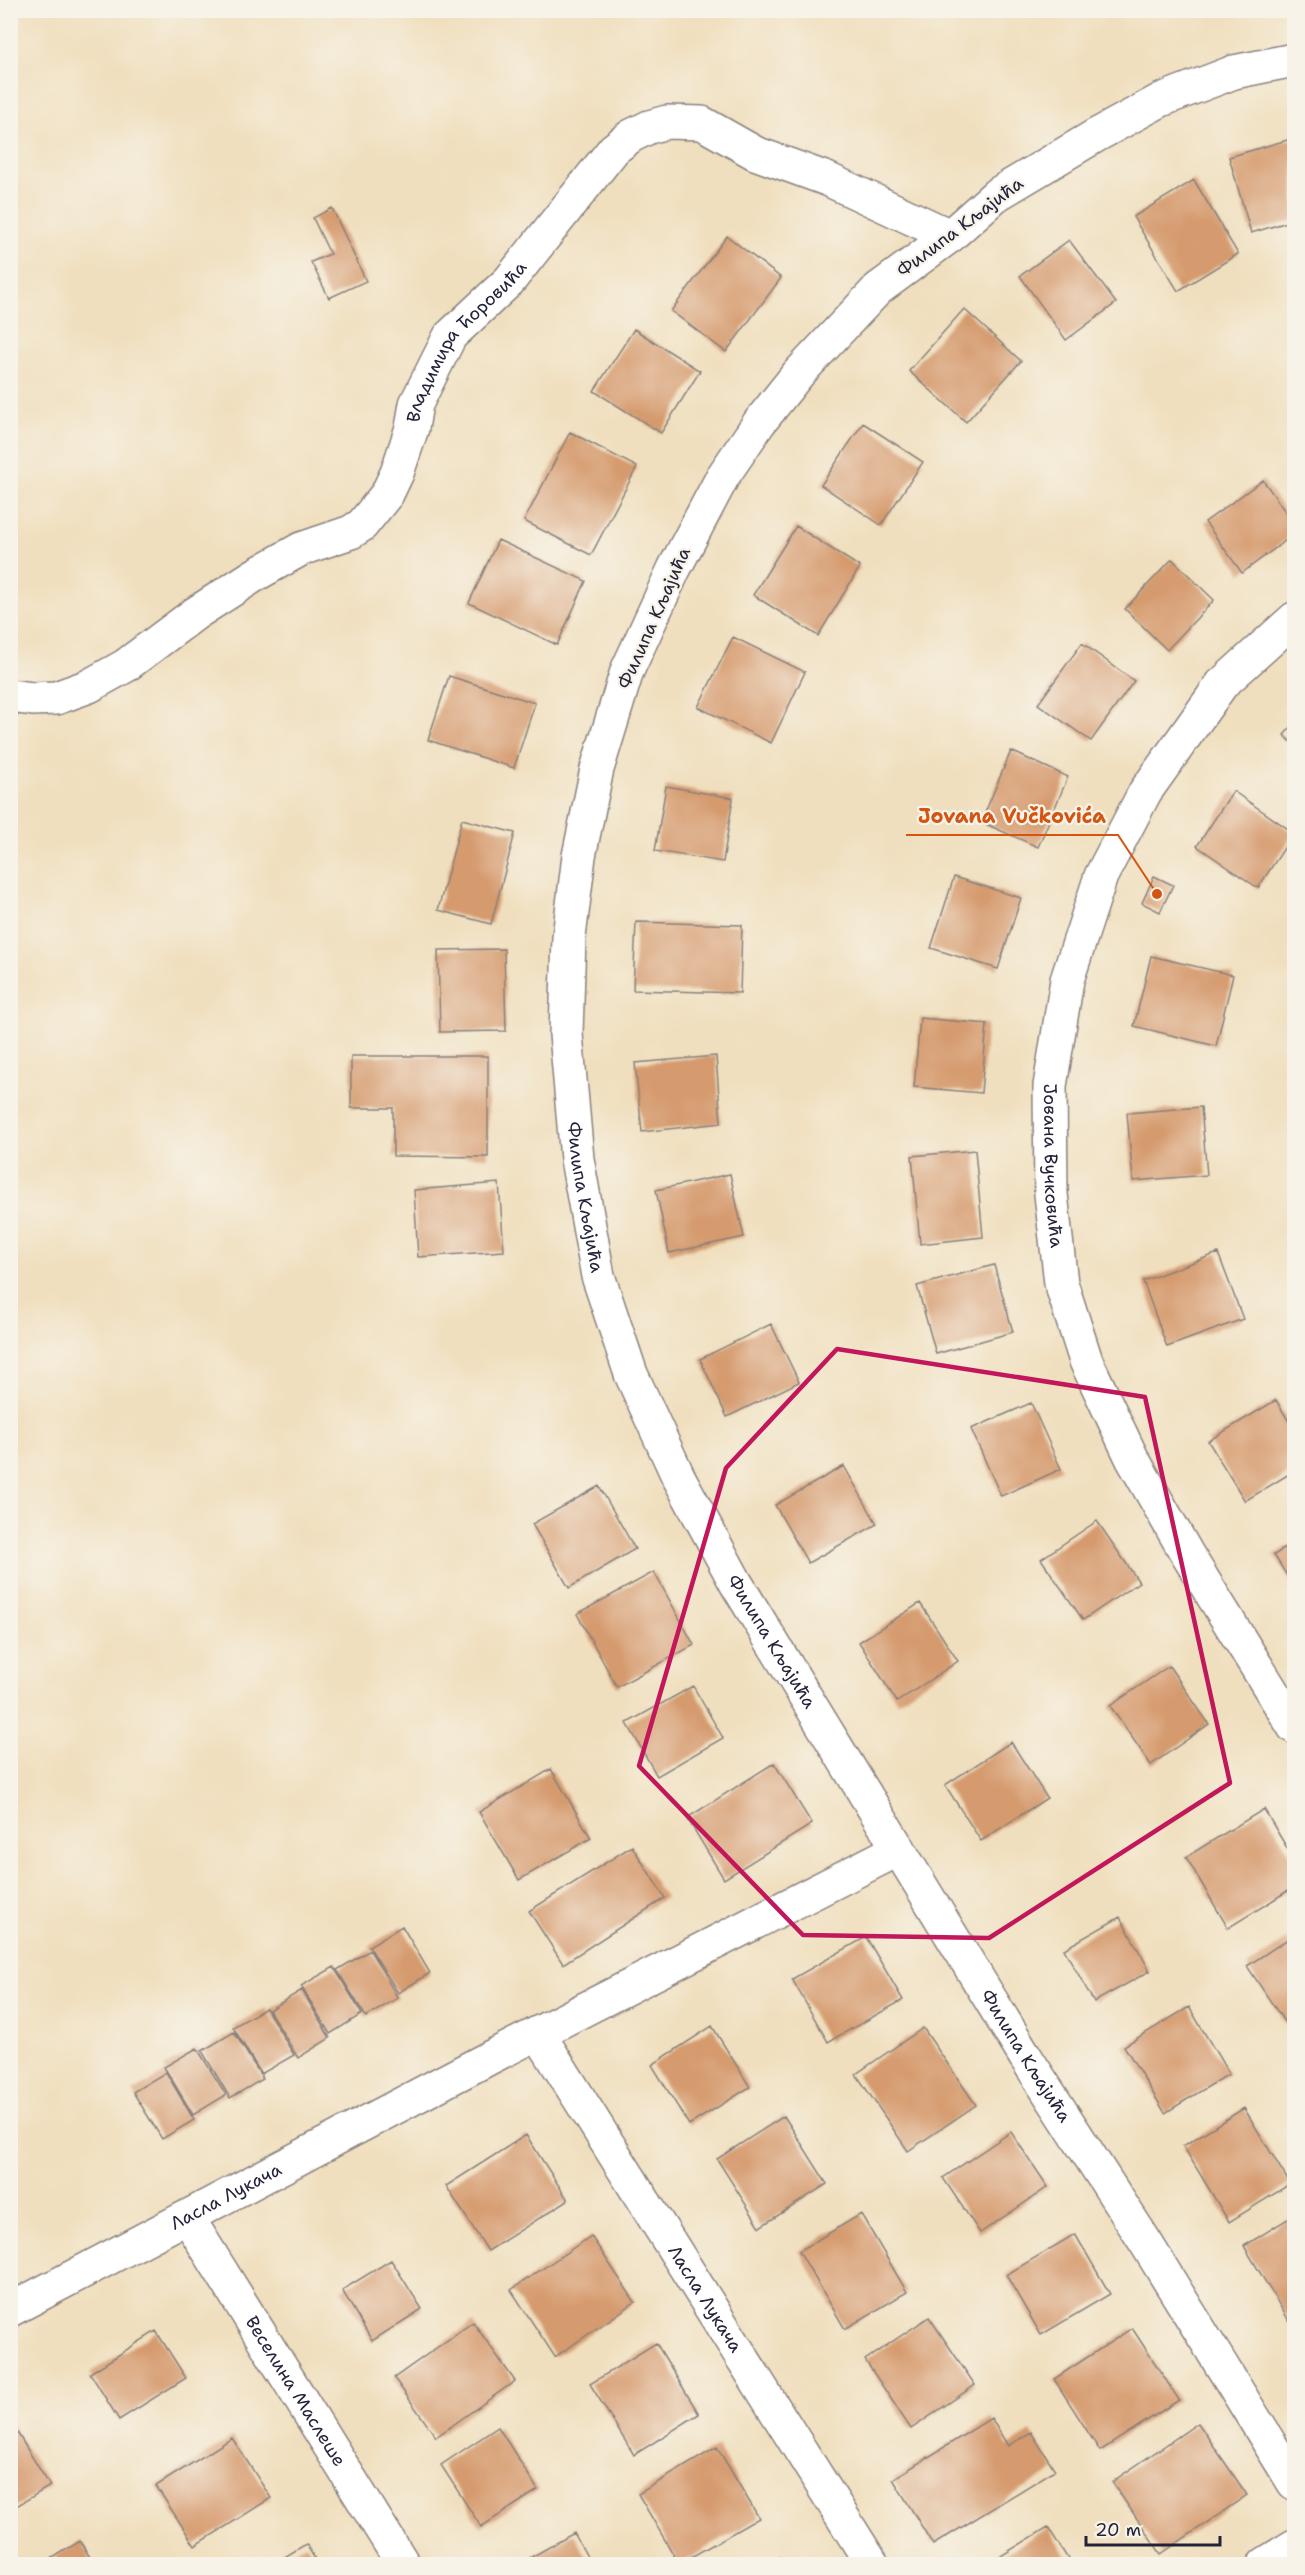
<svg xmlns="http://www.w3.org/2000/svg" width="1305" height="2575" viewBox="0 0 1305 2575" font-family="'Shantell Sans',sans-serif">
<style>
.building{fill:#d59a6d}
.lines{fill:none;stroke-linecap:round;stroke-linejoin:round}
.street-casing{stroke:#89807c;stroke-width:36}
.street{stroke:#fff;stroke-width:33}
.marked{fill:none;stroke:#c2185b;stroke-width:4.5;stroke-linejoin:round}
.labels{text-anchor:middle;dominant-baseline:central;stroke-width:4.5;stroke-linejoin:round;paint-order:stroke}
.street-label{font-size:18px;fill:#22223b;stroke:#f7f3e8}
.leader{fill:none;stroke:#d45411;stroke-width:2}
.callout-dot{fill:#d45411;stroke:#f7f3e8;stroke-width:2}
.callout-label{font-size:20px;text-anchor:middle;font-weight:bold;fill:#d45411;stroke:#f7f3e8;stroke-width:4.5;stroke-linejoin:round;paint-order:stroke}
</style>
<rect width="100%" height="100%" fill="#f7f3e8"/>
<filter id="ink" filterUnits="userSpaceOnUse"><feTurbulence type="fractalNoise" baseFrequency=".0167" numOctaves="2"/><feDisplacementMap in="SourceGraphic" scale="12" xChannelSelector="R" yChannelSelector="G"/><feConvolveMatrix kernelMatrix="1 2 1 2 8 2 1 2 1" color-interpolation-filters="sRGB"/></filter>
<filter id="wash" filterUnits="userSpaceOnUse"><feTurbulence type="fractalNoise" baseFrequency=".008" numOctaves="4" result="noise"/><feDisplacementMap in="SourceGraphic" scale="24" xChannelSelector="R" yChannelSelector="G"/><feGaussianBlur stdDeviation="1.35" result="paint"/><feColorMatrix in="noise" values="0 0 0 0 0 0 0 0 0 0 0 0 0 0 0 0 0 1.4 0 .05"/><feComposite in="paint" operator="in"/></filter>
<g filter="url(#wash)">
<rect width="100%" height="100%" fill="#f0dfbe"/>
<g id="blocks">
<!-- building -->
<path class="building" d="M1294 138V220L1251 233 1229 157Z
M1194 180 1238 254 1178 291 1133 217Z
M332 208 366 281 329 298 311 262 330 254 313 218Z
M727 236 781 278 726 352 671 311Z
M1069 240 1116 303 1066 340 1020 276Z
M964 309 1021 361 966 422 909 371Z
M634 329 700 371 661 433 594 391Z
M863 423 923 462 881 525 821 485Z
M570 432 637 467 591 555 524 521Z
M1294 446V459L1289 449Z
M1263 480 1294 524V534L1242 573 1205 522Z
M796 526 860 567 818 636 753 595Z
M498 540 586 581 557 645 469 603Z
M1172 559 1214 600 1167 650 1125 609Z
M733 637 805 672 771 743 698 707Z
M1082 643 1134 681 1091 741 1038 704Z
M449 676 535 703 514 768 428 740Z
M1294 724V745L1284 735Z
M1011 751 1068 777 1038 847 981 822Z
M666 786 733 798 723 862 655 851Z
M1233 791 1294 833 1258 888 1197 846Z
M462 819 515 833 491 924 438 910Z
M1154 876 1173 885 1160 912 1142 903Z
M954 877 1021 898 998 969 931 948Z
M636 922 742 925 740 993 633 990Z
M504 949 506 1031 440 1032 438 950Z
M1151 956 1233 975 1216 1046 1134 1026Z
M920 1018 987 1024 981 1093 914 1087Z
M351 1056H488V1157L393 1156V1108H351Z
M716 1056 721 1123 642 1132 635 1063Z
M1201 1107 1207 1175 1133 1181 1127 1113Z
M975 1150 983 1237 920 1244 912 1156Z
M730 1174 744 1237 669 1253 656 1190Z
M499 1183 504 1251 418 1257 414 1190Z
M1218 1253 1243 1319 1167 1347 1143 1281Z
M994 1265 1013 1332 936 1354 917 1286Z
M771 1324 799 1382 727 1417 700 1359Z
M1276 1400 1294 1430V1471L1245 1501 1208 1441Z
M1031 1403 1061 1469 1001 1496 971 1429Z
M844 1466 877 1524 808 1563 775 1505Z
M599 1486 635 1549 569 1588 532 1524Z
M1097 1521 1139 1582 1083 1620 1041 1559Z
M1294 1542V1587L1274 1555Z
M654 1572 694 1645 617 1687 577 1614Z
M920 1603 958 1661 897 1702 859 1642Z
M1169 1666 1209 1724 1151 1765 1110 1706Z
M693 1686 723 1738 657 1776 627 1723Z
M1011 1742 1047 1798 981 1841 945 1785Z
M774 1763 812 1824 724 1879 687 1818Z
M551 1769 591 1838 519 1880 479 1812Z
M1264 1809 1294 1860V1887L1228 1928 1186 1857Z
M632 1846 665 1898 563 1964 529 1911Z
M1120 1917 1150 1971 1094 2002 1064 1949Z
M402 1926 430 1973 398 1993 369 1946Z
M1294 1935V2029L1291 2032 1247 1966Z
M866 1937 903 2000 828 2042 792 1979Z
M370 1950 398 1998 366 2017 337 1970Z
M334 1967 362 2014 330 2034 301 1986Z
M302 1990 330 2038 298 2058 269 2010Z
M1189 2007 1229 2074 1165 2113 1124 2046Z
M266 2008 294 2055 261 2074 233 2027Z
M712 2026 750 2087 689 2125 652 2065Z
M923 2028 976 2105 908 2151 856 2074Z
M234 2032 263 2079 230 2098 202 2051Z
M197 2048 226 2095 193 2115 164 2067Z
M166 2072 194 2120 162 2139 133 2092Z
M1244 2108 1290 2184 1229 2222 1183 2146Z
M784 2116 827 2184 760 2227 717 2159Z
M1011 2132 1048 2187 980 2233 943 2178Z
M526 2135 568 2200 488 2251 446 2186Z
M861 2214 907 2292 845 2329 799 2251Z
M1294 2215V2317L1289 2321 1244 2246Z
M1075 2234 1110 2294 1041 2335 1006 2275Z
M591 2236 635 2302 555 2357 511 2290Z
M391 2260 422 2309 372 2341 342 2290Z
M929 2317 975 2385 911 2429 865 2360Z
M473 2322 515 2381 436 2437 394 2378Z
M1132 2328 1179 2400 1100 2451 1054 2379Z
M156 2331 186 2378 119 2420 90 2373Z
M656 2343 699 2414 634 2455 590 2384Z
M991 2418 1008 2446 1031 2432 1055 2470 933 2545 893 2479Z
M10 2421 50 2486 10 2510Z
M1198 2423 1247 2495 1161 2554 1112 2482Z
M498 2427 538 2490 481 2527 441 2465Z
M232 2438 271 2498 195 2546 156 2486Z
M717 2447 759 2518 679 2564 638 2494Z
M1048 2527 1071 2564H988Z
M574 2533 591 2564H519Z
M80 2541 94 2564H43Z
M306 2544 318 2564H273Z
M780 2557 785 2564H769Z"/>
</g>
</g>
<g filter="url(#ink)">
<use href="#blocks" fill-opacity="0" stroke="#89807c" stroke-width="1.5"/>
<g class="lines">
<!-- street casing -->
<g class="street-casing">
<g id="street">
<path id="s1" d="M1294 60 1234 72 1161 100 1095 136 996 195 950 236 878 289 798 374 759 423 723 476 674 569 627 671 597 769 579 856 569 937 566 1034 577 1159 598 1276 631 1374 678 1476 736 1583 1025 2056 1146 2243 1294 2483"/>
<path id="s2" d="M1294 619 1222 684 1145 792 1101 876 1067 980 1050 1086 1051 1194 1061 1283 1086 1361 1132 1458 1187 1554 1294 1727"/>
<path id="s3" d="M10 696 33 699 56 698 89 686 125 666 196 613 255 575 301 549 351 532 362 525 387 494 397 473 412 428 416 404 450 336 509 281 614 149 631 136 649 127 667 122 702 123 755 153 827 179 950 236"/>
<path id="s4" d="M538 2033 872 2564"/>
<path id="s5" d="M188 2218 403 2564"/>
<path id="s6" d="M10 2310 491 2057 899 1849"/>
<path d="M1265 2564 1294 2546"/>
</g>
</g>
<!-- street -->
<use href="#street" class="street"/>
</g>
</g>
<!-- marked area -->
<path class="marked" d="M837 1349 1145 1397 1230 1783 989 1938 803 1935 639 1766 726 1468Z"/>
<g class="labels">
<!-- street labels -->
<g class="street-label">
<text transform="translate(960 227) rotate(-37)">Филипа Кљајића</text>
<text stroke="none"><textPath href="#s3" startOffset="615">Владимира Ћоровића</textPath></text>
<text transform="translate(654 618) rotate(-66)">Филипа Кљајића</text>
<text stroke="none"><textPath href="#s2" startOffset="621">Јована Вучковића</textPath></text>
<text stroke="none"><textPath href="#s1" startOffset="1476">Филипа Кљајића</textPath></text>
<text stroke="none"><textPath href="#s1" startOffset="1962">Филипа Кљајића</textPath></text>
<text stroke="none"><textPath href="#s1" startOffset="2448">Филипа Кљајића</textPath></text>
<text stroke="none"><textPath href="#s6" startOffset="244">Ласла Лукача</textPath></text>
<text stroke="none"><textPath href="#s4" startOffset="314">Ласла Лукача</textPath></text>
<text stroke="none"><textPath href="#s5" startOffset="204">Веселина Маслеше</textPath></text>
</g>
</g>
<!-- callouts -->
<path class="leader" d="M1157 894L1118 835H906"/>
<circle class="callout-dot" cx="1157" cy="894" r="6"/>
<g class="callout-label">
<text x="1012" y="823">Jovana Vučkovića</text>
</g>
<!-- margin -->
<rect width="1305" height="2575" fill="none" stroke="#f7f3e8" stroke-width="36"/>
<!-- scale -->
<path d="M1086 2536v9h134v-9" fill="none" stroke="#22223b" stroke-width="3"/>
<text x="1095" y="2536" font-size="18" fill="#22223b" stroke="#f7f3e8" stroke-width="4.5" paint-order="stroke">20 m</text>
</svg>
